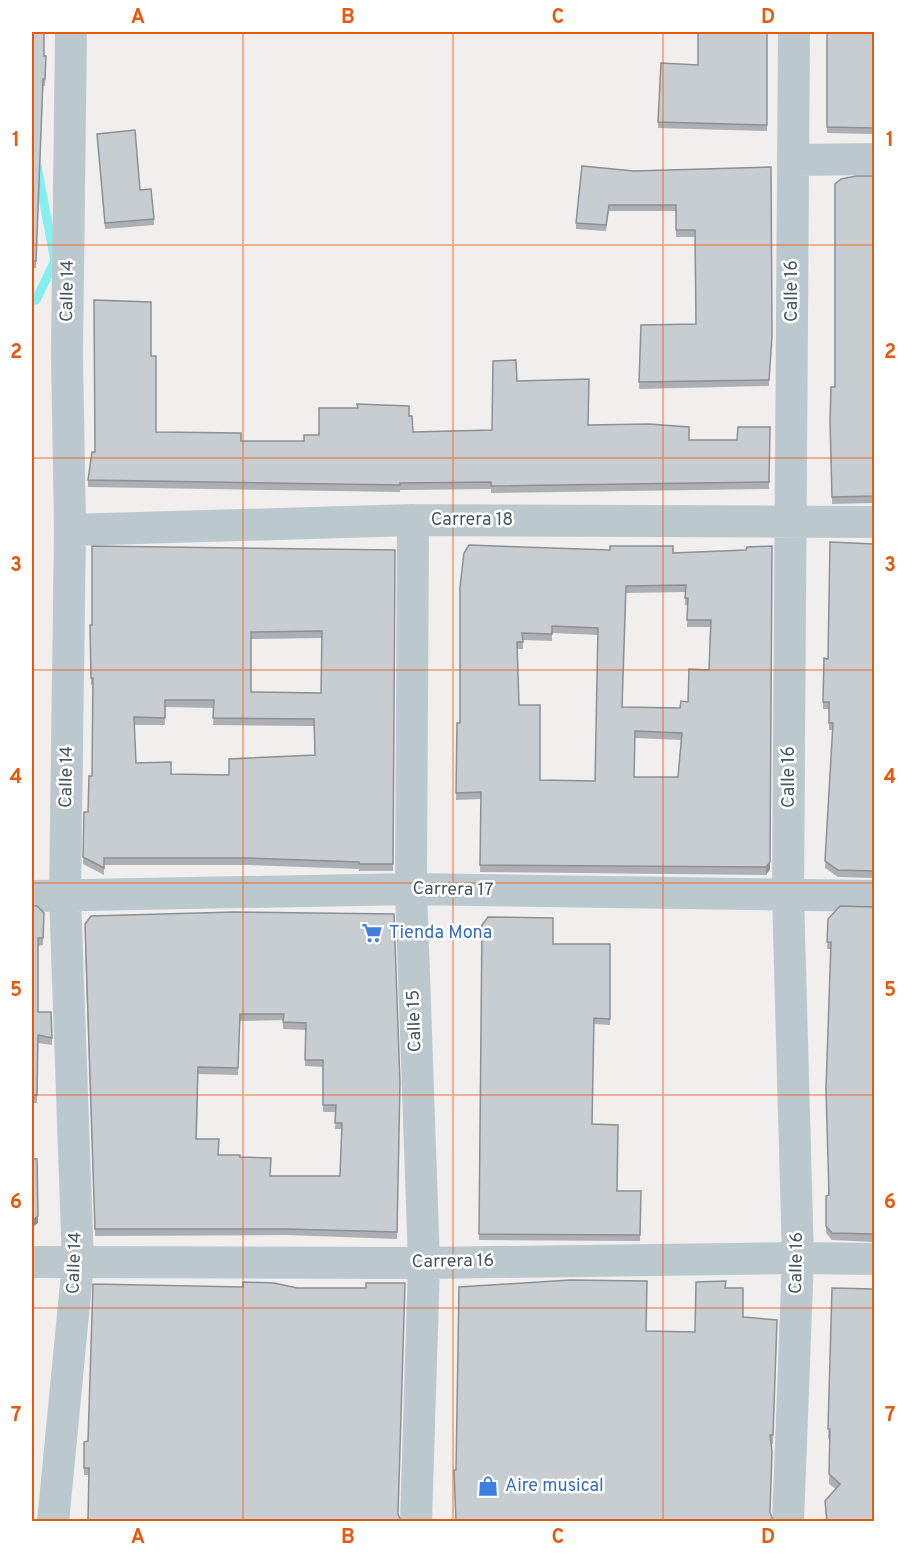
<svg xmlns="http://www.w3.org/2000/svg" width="906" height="1553" viewBox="0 0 906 1553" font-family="Overpass,sans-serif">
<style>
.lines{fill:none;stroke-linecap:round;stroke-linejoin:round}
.stream{stroke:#85eef0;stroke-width:9}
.minor{stroke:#bbc9ce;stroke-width:32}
.wall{fill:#acb0b4;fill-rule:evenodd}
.shaded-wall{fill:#8c9092}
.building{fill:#c8cdd1;stroke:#8c9092;stroke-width:1.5;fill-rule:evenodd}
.grid{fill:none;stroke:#e8590c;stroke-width:1.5;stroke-opacity:0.55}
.labels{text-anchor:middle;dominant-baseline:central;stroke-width:5;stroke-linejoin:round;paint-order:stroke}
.street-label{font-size:18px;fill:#45565c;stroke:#fff}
.shop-label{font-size:18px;fill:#366cbe;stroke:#fff;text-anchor:start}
.neatline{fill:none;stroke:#e8590c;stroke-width:2}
.grid-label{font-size:20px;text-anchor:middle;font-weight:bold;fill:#e8590c}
</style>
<rect width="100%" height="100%" fill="#f1eeee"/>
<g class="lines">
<!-- stream -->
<path class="stream" d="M32 301 36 300 55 261 37 166"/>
<!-- minor -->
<path class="minor" d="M793 160 874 159
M413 520 411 889 424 1263 416 1522
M70 530 413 520 874 522
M32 896 411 889 874 896
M32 1262 424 1263 798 1258 874 1259
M53 1522 78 1263 65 896 70 530 67 354 71 32
M788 1522 798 1258 788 895 794 32"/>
</g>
<!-- wall -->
<path class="wall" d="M32 32 46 63 45 86H43L36 268H32Z
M767 32V131L658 128V122L698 65Z
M827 32H874V134L827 133Z
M97 134 140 190 154 219V225L105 229Z
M771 167 769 386 639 389 641 325 696 324 695 237H676V211H609L606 231 576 229V223L634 171Z
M874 176V503L832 504 830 421 835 387Z
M151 356 156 432 241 441H304L319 435 409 416 413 432 492 430 517 381 588 425 689 440H737L770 427 769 489 491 493V489L400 490V492L88 487V480Z
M874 544V878L838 877 825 868 833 730H829V709H823V702L828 659Z
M395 550 393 871H359V869L249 865H104V875L83 864 84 812H88L92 776 93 685H91L90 632ZM322 638 321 693 251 692V639ZM165 707 214 708 213 725 314 726 315 755 229 775 171 774 136 763 134 725H165Z
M746 550 770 869 766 875 480 872 481 799 456 800 457 723H460V587L673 553ZM685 592V605H688L687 627H710L709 670 688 702 680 708 622 707 626 593ZM552 633 598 635 595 781 540 780 519 705 517 649H523V640L552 641ZM635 738 681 740 678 777H634Z
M32 906 44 913 43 945 38 946V1012L52 1038V1045L38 1043 37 1103H32Z
M874 907V1242L832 1240 826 1233V1196L828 1195 831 949H827L828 919Z
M234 912 400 1083 397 1239 286 1235 95 1236 85 947ZM283 1020V1029L306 1030 305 1066 323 1067V1112H336L335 1129H342L340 1176H270L240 1157 218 1155 197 1139 198 1074 238 1075 240 1021Z
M482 925 553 944H610V1025L594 1024 592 1125 618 1191H641L640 1241 479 1240Z
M405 1283 89 1475H84V1468L88 1441 366 1288Z
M726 1288 743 1317 777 1328 773 1444 456 1470 646 1331 695 1332Z
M832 1288 874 1521H826L825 1501 836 1489 829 1484 830 1439H828Z"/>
<!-- shaded-wall -->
<path class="shaded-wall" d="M772 554 770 869 766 875V867Z
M38 1216V1223L32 1228V1221Z"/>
<!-- building -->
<path class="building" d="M32 32H44V56H46L45 79H43L36 261H32Z
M698 32H767V125L658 122 661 63 698 65Z
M827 32H874V128L827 127Z
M135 130 140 190 151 189 154 219 105 223 97 134Z
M582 166 634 171 771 167 772 336 769 380 639 382 641 325 696 324 695 230H676V205H609L606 225 576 223Z
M856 176H874V496L832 497 830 421 831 387H835V184L841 179Z
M94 300 151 302V356H156V432L241 433V441H304V435H319V408H358L357 404 409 406V416H412L413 432 492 430 493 361 516 360 517 381 589 379 588 425 649 424 689 427V440H737L738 427H770L769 482 491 486V482L400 483V485L88 480 92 452H95Z
M32 475 33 476V499H32Z
M830 542 874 544V871L838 870 825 861 833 723H829V702H823L824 658 828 659Z
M469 545 610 550V546H673V553L746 550 747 547 772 546 770 862 766 867 480 865 481 792 456 793 457 723H460V587L464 553ZM686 585 685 598H688L687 620H711L709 670 689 669 688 702 681 701 680 708 622 707 626 586ZM552 626 598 628 595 781 540 780V705H519L517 642H523L522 633 552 634ZM635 731 682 733 678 777H634Z
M92 546 395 550 393 864H359V862L249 858H104V868L83 857 84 812H88L89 776H92L93 678H91L90 625H92ZM322 631 321 693 251 692V632ZM165 700H214L213 718 314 719 315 755 229 759V775L171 774V762L136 763 134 717 165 718Z
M32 906H37L44 913 43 938H38V1012H51L52 1038 38 1035 37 1095H32Z
M840 906 874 907V1234L832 1233 826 1226V1196L829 1195 826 1089 831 942H827L828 919Z
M234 912 394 914 400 1083 397 1232 286 1229H95L85 924 91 916ZM240 1014H284L283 1022 306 1023 305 1060H323V1105H336L335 1123H342L340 1176H270L271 1158 240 1157V1155H218L219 1139H196L198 1067 238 1068Z
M488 917 553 918V944H610V1019L594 1018 592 1124 618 1125 617 1191H641L640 1235 479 1234 482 925Z
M32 1159H37L38 1216 32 1221Z
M570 1280 647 1281 646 1331 695 1332 696 1282 726 1281 725 1288H743V1317L777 1320 773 1435H770L772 1451 770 1512 773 1521H456L454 1470H456L459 1287Z
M243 1282 274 1283 297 1288H366V1283H405L398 1514 401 1521H88L89 1468H84V1442L88 1441 93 1284 243 1287Z
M32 1288H33L32 1481Z
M832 1288 874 1289V1521H827L825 1501 840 1484 829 1474 830 1429H828Z"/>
<!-- grid -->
<path class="grid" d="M243 32V1522M453 32V1522M663 32V1522M32 245H874M32 458H874M32 670H874M32 883H874M32 1095H874M32 1308H874"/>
<!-- icons -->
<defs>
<g id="supermarket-bare" transform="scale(1.62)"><path d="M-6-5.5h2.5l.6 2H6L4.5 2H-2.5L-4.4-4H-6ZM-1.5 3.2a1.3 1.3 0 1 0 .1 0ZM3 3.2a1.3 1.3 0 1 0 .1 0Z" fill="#3f7fe0" stroke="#fff" stroke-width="2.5" paint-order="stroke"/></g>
<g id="shop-bare" transform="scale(1.62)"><path d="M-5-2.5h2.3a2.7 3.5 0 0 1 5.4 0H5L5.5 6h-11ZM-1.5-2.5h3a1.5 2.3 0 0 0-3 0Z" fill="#3f7fe0" stroke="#fff" stroke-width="2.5" paint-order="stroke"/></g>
</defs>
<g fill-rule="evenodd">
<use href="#supermarket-bare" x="372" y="933"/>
<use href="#shop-bare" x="488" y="1486"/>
</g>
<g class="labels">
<!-- street labels -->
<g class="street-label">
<text transform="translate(68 291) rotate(-89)">Calle 14</text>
<text transform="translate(792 291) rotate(-90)">Calle 16</text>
<text x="472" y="520">Carrera 18</text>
<text transform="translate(67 777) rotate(-89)">Calle 14</text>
<text transform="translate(789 777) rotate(-90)">Calle 16</text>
<text transform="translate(453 890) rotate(1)">Carrera 17</text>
<text transform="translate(415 1021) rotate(-92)">Calle 15</text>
<text transform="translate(453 1262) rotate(-1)">Carrera 16</text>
<text transform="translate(75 1263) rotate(-88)">Calle 14</text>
<text transform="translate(797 1263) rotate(-89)">Calle 16</text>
</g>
<!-- shop labels -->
<g class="shop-label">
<text x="389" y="933">Tienda Mona</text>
<text x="505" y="1486">Aire musical</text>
</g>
</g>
<!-- border -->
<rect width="906" height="1553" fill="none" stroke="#ffffff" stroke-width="66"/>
<rect x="33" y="33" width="840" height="1487" class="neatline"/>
<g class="grid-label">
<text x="138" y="23">A</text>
<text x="348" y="23">B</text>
<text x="558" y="23">C</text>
<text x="768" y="23">D</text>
<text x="16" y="146">1</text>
<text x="890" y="146">1</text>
<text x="16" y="358">2</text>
<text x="890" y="358">2</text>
<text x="16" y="571">3</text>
<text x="890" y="571">3</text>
<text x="16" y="783">4</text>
<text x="890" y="783">4</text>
<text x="16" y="996">5</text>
<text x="890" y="996">5</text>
<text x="16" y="1208">6</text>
<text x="890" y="1208">6</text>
<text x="16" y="1421">7</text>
<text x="890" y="1421">7</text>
<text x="138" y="1543">A</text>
<text x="348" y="1543">B</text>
<text x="558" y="1543">C</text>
<text x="768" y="1543">D</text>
</g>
</svg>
